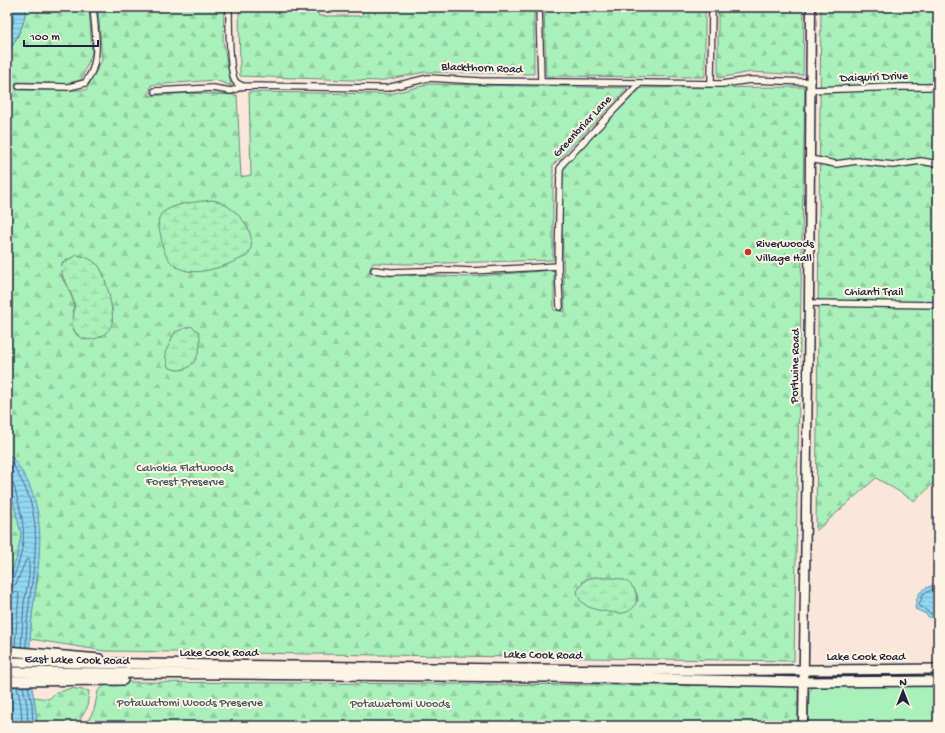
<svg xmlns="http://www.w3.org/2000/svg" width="945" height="733" viewBox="0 0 945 733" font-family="'Gochi Hand',sans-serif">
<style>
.green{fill:#aaf0bb;stroke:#66897b}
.forest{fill:url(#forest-firs);stroke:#66897b;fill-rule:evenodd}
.wetland{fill:url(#wetland-marsh);stroke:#66897b}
.water{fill:url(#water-rules);stroke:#648fa9}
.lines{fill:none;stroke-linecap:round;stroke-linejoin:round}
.shore{stroke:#4e6a84;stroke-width:1}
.street-casing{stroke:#22223b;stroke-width:8}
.secondary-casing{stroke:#22223b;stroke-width:11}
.primary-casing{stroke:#22223b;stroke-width:12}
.street{stroke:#fcf5e5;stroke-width:5.5}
.secondary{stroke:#fcf5e5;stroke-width:8}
.primary{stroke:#fcf5e5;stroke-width:9}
.poi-dot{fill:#c8321e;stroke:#fcf5e5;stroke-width:1.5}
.labels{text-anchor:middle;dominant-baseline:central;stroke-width:4;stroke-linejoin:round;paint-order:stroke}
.street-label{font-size:12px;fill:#22223b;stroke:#fcf5e5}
.poi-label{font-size:12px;fill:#22223b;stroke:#fcf5e5;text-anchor:start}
.park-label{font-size:12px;fill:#44565b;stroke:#fcf5e5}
</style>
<defs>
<pattern id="forest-firs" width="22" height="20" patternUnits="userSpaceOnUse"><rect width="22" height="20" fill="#aaf0bb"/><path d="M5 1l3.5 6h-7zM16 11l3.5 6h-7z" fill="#92cea2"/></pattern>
<pattern id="wetland-marsh" width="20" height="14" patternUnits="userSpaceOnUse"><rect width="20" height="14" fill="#aaf0bb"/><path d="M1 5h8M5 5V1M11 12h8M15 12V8" fill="none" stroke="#92cea2"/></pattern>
<pattern id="water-rules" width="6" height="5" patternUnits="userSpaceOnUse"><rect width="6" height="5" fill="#90d7f2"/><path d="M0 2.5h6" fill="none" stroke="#7cb8d0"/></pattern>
</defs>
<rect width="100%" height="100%" fill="#fae7da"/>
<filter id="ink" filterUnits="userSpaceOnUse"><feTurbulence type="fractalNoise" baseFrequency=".025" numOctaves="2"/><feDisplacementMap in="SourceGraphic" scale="8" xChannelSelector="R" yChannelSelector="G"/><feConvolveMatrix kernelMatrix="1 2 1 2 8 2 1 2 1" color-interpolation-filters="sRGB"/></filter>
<g filter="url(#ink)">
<!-- green -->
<path class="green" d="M815 686H938V726H808L809 693 812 687Z"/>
<!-- forest -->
<path class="forest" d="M25 7H89L92 53 81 80 66 84 16 82V90H86L102 60 98 7H224L223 40 231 86 215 80 151 85 149 96 189 93 237 95 241 177 251 175 249 92 390 94 430 84 628 88 553 165V260L408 264 373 263 368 273 466 277 554 270V310L565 312 560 169 641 88 805 87 794 661 105 651 30 639 33 604 38 578 13 458 7 454V54C16 40 27 23 25 7ZM77 255 99 266 113 312 86 340 77 335 73 329 74 303 69 290 62 278V263ZM596 577 632 586 637 594 638 601 582 582 586 579Z
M239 7H315L319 16H362L364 7H534V74L425 72 379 81 240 76Z
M544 7H705V77L546 76Z
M718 7H804L803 75 751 72 718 78Z
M821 7H938V479L915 501 876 478 816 531Z
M7 8 13 12C14 21 12 27 7 34Z
M7 482 9 484C14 500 20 517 21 533 22 550 13 569 7 584Z
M121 682 793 686 798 692V726H85L94 710 98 691 104 686Z
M71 688 89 691 87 708 76 726H37L34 697 49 699 54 694Z"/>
<!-- wetland -->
<path class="wetland" d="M212 200C233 203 263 234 247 256 225 266 184 285 167 257 163 251 162 243 161 236 159 229 156 219 162 213 174 203 196 202 212 200Z
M77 255C85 257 92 259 98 265 105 272 115 314 112 324 106 339 83 347 74 330 70 322 76 312 74 303 71 288 59 279 62 263Z
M191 326 199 332C204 353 191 379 168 367L165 353 175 332Z
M596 577C604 578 615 577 624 580 640 587 642 610 623 613 615 614 606 611 598 610 586 607 579 603 577 591L586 579Z"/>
<!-- water -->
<path class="water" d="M7 7H25C27 23 15 40 7 54V34L11 29 14 20 13 12Z
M7 454C15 459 19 467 24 475 55 527 31 589 30 645 30 658 30 674 32 687 34 701 37 712 37 726H7V584L17 557 21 534 9 484 7 482Z
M938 583V620L927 616 926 614 915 609C918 589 921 590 938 583Z"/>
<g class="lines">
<!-- shore -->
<path class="shore" d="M7 459C13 463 16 470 19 476 52 530 25 589 26 647
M7 480 13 483C25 525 29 539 12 581L7 583
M938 587 923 594 919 605 931 614 938 616
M7 589 16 584 26 560 29 559V577L24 603 21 647
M7 595 17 592 19 594 15 646
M17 686 21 706 22 726
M23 686 27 705 28 726
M28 686 32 704 33 726"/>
<!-- street casing -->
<g class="street-casing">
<path id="street" d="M229 7C229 21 229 71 235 81 237 84 240 85 243 86
M539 7 541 82
M936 7H938
M711 83 712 7
M19 86 69 87 85 83C102 62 95 32 93 7
M811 90 901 87H938
M155 91 213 88 231 91 243 86 375 88H387L428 78 480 81 722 84 750 80 811 82
M810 159 836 164 857 161 893 165 921 161 938 164
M374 270 391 272 449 270 471 271 558 266
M809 303 938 305
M560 307 558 266 560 169 563 163 640 83"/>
</g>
<!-- secondary casing -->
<g class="secondary-casing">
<path id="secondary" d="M803 726 809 303 811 7"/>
</g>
<!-- primary casing -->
<g class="primary-casing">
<path id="primary" d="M7 651 100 659
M7 662C317 666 628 673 938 669
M7 672 548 677 804 682 938 681
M7 681 123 680"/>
</g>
<!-- street -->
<use href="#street" class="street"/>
<!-- secondary -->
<use href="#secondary" class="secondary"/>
<!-- primary -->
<use href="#primary" class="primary"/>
</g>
</g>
<!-- markers -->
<circle class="poi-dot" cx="748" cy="252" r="4"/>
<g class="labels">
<!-- street labels -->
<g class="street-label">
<text transform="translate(482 69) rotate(2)">Blackthorn Road</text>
<text transform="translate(874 78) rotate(-2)">Daiquiri Drive</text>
<text transform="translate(583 127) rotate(-47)">Greenbriar Lane</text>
<text x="874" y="293">Chianti Trail</text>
<text transform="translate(796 366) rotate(-89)">Portwine Road</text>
<text x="219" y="654">Lake Cook Road</text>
<text transform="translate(543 656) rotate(1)">Lake Cook Road</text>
<text x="866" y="658">Lake Cook Road</text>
<text transform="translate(77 661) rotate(1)">East Lake Cook Road</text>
</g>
<!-- poi labels -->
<g class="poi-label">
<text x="756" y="245">Riverwoods<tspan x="756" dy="14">Village Hall</tspan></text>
</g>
<!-- park labels -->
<g class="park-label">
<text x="185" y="469">Cahokia Flatwoods<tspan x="185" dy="14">Forest Preserve</tspan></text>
<text x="190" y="704">Potawatomi Woods Preserve</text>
<text x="400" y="705">Potawatomi Woods</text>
</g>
</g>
<!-- margin -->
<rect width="945" height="733" fill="none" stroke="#fcf5e5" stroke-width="24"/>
<rect x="12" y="12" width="921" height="709" fill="none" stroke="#22223b" stroke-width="1.5" filter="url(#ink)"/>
<!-- north arrow -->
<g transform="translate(903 691)" stroke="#fcf5e5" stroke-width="3" paint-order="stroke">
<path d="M0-3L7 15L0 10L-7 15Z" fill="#22223b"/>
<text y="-6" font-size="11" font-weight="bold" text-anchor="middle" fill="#22223b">N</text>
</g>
<!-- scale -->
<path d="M24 40v6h74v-6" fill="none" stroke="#22223b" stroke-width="2"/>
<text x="30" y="40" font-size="12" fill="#22223b" stroke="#fcf5e5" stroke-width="3" paint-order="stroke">100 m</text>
</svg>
